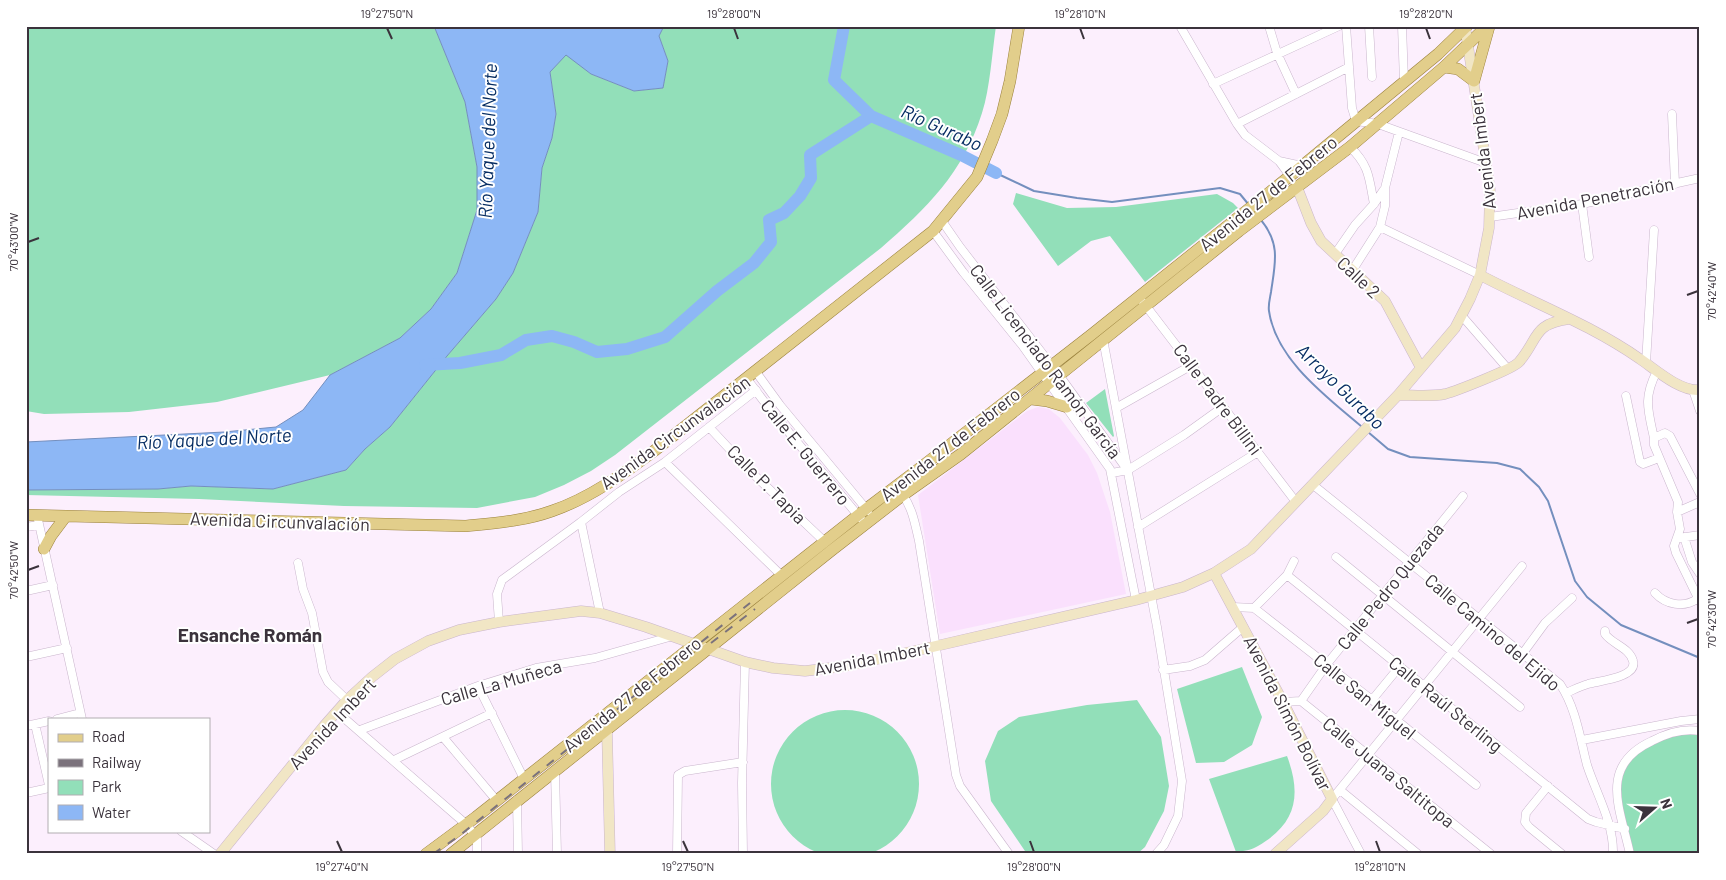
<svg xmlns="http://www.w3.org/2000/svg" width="1726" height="880" viewBox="0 0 1726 880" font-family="Barlow,sans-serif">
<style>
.built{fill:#fae0fd}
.green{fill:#92dfb9}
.water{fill:#8db7f5;stroke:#748fbe}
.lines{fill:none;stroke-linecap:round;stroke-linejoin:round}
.stream{stroke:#748fbe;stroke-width:2}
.river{stroke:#8db7f5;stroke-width:12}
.street-casing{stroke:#cab6cd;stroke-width:9}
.secondary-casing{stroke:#cab6cd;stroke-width:11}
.primary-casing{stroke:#9b823d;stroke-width:12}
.street{stroke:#fff;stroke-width:8}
.secondary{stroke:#f1e6c5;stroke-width:10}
.primary{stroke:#e2ce8b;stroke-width:11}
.rail{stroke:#7b727c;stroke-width:2;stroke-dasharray:9 9;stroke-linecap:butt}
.ticks{fill:none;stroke:#3b333c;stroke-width:2}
.labels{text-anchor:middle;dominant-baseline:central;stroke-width:4;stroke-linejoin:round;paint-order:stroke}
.street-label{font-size:18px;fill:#3b333c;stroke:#fff}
.water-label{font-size:19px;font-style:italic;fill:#062d63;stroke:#fff}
.neighbourhood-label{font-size:19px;font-weight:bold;fill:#3b333c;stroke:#fff}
.neatline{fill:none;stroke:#3b333c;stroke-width:2}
.ticks-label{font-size:12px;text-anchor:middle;fill:#3b333c}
</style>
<rect width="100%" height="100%" fill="#fceffd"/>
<!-- built -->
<path class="built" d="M1038 407 1049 409 1060 418 1088 455 1097 473 1110 512 1126 594 940 634 918 495 1027 411Z"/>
<!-- green -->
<path class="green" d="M26 26H434L465 102 477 167V210L457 273 431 309 400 338 330 375 217 402 129 412 44 414 26 411Z
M664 26H996C992 53 990 88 982 113 963 173 927 208 881 248L615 455 591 471 564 485 535 497 477 508 344 506 199 499 26 495V490L158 489 191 486 273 489 346 470 365 449 390 427 447 356 496 299 513 273 538 212 542 168 552 138 556 114 550 72 566 54 591 74 634 91 663 88 668 61 659 36Z
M1016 193 1067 208 1116 207 1217 194 1233 203 1238 208 1145 282 1110 236 1091 241 1058 266 1013 204Z
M1105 389 1114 436 1113 437 1086 403Z
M1242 667 1262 717 1252 745 1224 762 1196 763 1177 689Z
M1137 700 1161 737 1169 786 1164 811 1145 847 1137 854H1027L991 801 985 761 998 731 1019 717 1087 705Z
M771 784a74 74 0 1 1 148 0a74 74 0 1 1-148 0Z
M1700 733V854H1630L1617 777 1642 745 1677 735Z
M1287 756C1302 796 1296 824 1258 846 1252 850 1243 851 1236 852L1209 779Z"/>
<!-- water -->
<path class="water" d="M434 26H664L659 36 668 61 663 88 634 91 591 74 566 55 550 72 556 114 552 138 542 168 538 212 513 273 496 299 447 356 390 427 365 449 346 470 273 489 191 486 158 489 26 490V442L224 432 276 427 303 410 330 375 400 338 431 309 457 273 477 210V167L465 102Z"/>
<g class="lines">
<!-- stream -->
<path class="stream" d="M996 173 1034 191 1077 198 1112 202 1220 188 1240 194 1249 205
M1261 220C1281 244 1275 264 1271 292 1270 298 1268 305 1269 311 1276 360 1327 397 1362 427
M1368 432 1388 449 1410 457 1497 463 1520 469 1539 487 1548 501 1575 581 1587 597 1621 625 1700 658"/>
<!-- river -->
<path class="river" d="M871 116 961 155 996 173
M425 365 460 363 501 355 526 340 552 336 574 342 597 352 627 349 665 337 717 291 754 263 771 242 769 220 784 213 800 196 811 178 810 155 871 116 834 80 844 26"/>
<!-- street casing -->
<g class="street-casing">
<path id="street" d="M1180 26 1237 124 1245 135 1279 161 1290 176
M1269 26 1277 53 1296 94
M1346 26 1352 108 1356 121 1378 124 1486 163
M1369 26 1372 77
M1402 26 1404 81
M1213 84 1339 26
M1672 114 1675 184
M1237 124 1349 67
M1350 147C1370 166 1369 179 1374 204
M1279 161 1302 166
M1582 204 1589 257
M1490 217 1582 204 1700 178
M942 221 960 247 1059 375 1126 468
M1380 227 1480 275
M933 231 963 272 1022 345 1110 469 1136 600
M1335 254 1355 225 1374 204 1385 188 1399 132
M1352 271 1380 227 1385 206V189
M1143 302 1296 502
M1462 316 1508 369
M1103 339 1157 627 1182 781 1178 816 1164 845 1156 854
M1646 363 1654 230
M756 372 780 405 868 511
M747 379 772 412 861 519
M1693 390 1700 411
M1626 396 1640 462 1643 464 1659 458
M1116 408 1192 365
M709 427 749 470 825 542
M1654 438C1648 410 1643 398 1657 371
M665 462 781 575
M1112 473 1128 470 1184 435 1223 407
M1312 484 1560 684C1576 708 1580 738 1587 765 1596 793 1614 823 1613 854
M1700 494 1670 436 1665 433 1654 438V445L1678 502 1677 512 1680 529 1674 546 1676 553 1700 602
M903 495C913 510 915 524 919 541L956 775 960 786 1009 854
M1677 512 1700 502
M37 515 82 719
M581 522 600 613
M26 527 39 525
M1138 527 1258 452
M1684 537 1692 562 1700 574
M1679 538 1700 535
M1336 557 1520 707
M298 563 303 589 312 613 323 672 328 682 347 700
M1287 575 1588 819 1596 822 1625 829
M26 591 53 585
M1655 593C1666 605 1684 608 1697 599
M1233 607 1254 608 1287 575 1294 561
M1254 608 1372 700 1476 785
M499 622 497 594 502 580 581 522 619 492 665 462 756 390
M1523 653 1545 623 1572 598
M26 657 67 648
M1163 670 1190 666 1205 660 1243 627
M478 686 524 779
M1566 693C1573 690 1581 686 1588 684 1597 681 1638 678 1633 661 1630 648 1612 644 1605 634V631
M1372 700 1400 666
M1301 701 1327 664 1463 496
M1283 702 1301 701 1491 854
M337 712 467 825 477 839V854
M57 719 80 713
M35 724 49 785
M26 726 49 721
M360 730 478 686 536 668 595 658 673 636
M443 737 497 801
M1582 740 1681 721 1700 719
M394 760 492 713
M555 771 557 854
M1548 786 1526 813 1525 822 1529 827 1562 854
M1340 790 1418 854
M26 793 49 788
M517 800 518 854
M181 831 214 854
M677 854 678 775 685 771 743 762
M743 854 742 783 745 662
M1361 854 1332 799 1522 566
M1630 854C1620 808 1598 766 1652 741 1667 733 1683 728 1700 731"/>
</g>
<!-- secondary casing -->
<g class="secondary-casing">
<path id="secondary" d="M1297 187 1311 223 1321 241 1385 301 1421 368
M1480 275C1533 303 1590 324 1640 359 1655 369 1680 392 1700 390
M1398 395C1413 395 1431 397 1445 394 1456 391 1513 369 1519 362 1539 339 1532 324 1569 319
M1214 573 1283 702 1332 799 1323 811 1275 854
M599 721 607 731 610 854
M220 854 324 726 347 700 372 677 395 659 428 641 459 630 499 622 581 611 600 613 646 627 745 662 773 668 805 671 846 666 919 650 1136 600 1183 587 1214 573 1251 549 1398 395 1455 328 1470 299 1480 275 1489 228 1490 190 1465 26"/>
</g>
<!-- primary casing -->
<g class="primary-casing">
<path id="primary" d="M1444 67 1458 69 1474 81
M1474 81 1489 27
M1031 399 1047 401 1067 407
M26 515 466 526C495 523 524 521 552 511 590 498 623 474 654 451L933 231 977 177 992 141 1002 114 1010 81 1019 26
M44 549 51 536 66 516
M426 854 476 817 866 509 924 465 1091 335 1290 176 1438 54 1467 26
M451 854 832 550 903 495 961 454 1239 231 1350 147 1444 67 1487 26"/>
</g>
<!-- street -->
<use href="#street" class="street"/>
<!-- secondary -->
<use href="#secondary" class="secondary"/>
<!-- primary -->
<use href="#primary" class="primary"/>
<!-- rail -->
<path class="rail" d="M711 643 755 609
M433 854 459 836 750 603"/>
</g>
<!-- ticks -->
<path class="ticks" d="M387 28 392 39M734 28 738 39M1080 28 1084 39M1426 28 1430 39M28 242 39 238M1687 295 1698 291M28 570 39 566M1687 623 1698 619M337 841 342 852M683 841 688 852M1030 841 1034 852M1376 841 1380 852"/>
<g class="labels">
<!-- street labels -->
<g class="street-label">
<text transform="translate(1482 151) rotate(-97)">Avenida Imbert</text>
<text transform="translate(1268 193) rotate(-39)">Avenida 27 de Febrero</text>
<text transform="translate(1595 198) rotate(-11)">Avenida Penetración</text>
<text transform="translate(1359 277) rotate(43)">Calle 2</text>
<text transform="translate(1046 361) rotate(53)">Calle Licenciado Ramón García</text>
<text transform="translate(1218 399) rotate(53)">Calle Padre Billini</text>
<text transform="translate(675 432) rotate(-36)">Avenida Circunvalación</text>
<text transform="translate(950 444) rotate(-38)">Avenida 27 de Febrero</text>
<text transform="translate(806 452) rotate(51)">Calle E. Guerrero</text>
<text transform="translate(767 484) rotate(45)">Calle P. Tapia</text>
<text transform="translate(280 521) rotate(2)">Avenida Circunvalación</text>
<text transform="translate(1390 586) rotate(-51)">Calle Pedro Quezada</text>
<text transform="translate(1493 632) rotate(40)">Calle Camino del Ejido</text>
<text transform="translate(872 658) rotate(-11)">Avenida Imbert</text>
<text transform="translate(501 682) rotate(-16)">Calle La Muñeca</text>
<text transform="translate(632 694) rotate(-39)">Avenida 27 de Febrero</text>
<text transform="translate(1365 696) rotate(39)">Calle San Miguel</text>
<text transform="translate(1446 704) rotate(39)">Calle Raúl Sterling</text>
<text transform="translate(1288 713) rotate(63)">Avenida Simón Bolívar</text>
<text transform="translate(332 723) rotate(-47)">Avenida Imbert</text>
<text transform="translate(1389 772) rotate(39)">Calle Juana Saltitopa</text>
</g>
<!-- water labels -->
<g class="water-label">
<text transform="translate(942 127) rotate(24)">Río Gurabo</text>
<text transform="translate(487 141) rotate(-88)">Río Yaque del Norte</text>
<text transform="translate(1341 386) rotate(44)">Arroyo Gurabo</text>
<text transform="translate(214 438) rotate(-3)">Río Yaque del Norte</text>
</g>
<!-- neighbourhood labels -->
<g class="neighbourhood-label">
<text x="250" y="634">Ensanche Román</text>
</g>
</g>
<!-- border -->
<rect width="1726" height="880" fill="none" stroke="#ffffff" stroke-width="55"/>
<!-- legend -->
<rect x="48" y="718" width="162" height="115" fill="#ffffff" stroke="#b1adb1"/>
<rect x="58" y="734" width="25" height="8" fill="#e2ce8b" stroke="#b1adb1"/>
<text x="92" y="742" font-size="15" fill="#3b333c">Road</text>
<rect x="58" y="759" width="25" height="8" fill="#7b727c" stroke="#b1adb1"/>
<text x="92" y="768" font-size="15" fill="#3b333c">Railway</text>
<rect x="58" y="780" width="25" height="15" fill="#92dfb9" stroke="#b1adb1"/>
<text x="92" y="792" font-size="15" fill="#3b333c">Park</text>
<rect x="58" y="805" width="25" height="15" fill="#8db7f5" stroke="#b1adb1"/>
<text x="92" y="818" font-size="15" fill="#3b333c">Water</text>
<!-- north arrow -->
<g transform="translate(1654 808) rotate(70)" stroke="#ffffff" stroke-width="4" paint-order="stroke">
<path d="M0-4L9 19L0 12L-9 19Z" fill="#3b333c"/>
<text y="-8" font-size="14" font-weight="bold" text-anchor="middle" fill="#3b333c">N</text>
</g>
<rect x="28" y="28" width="1670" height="824" class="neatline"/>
<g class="ticks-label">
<text x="387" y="18">19°27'50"N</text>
<text x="734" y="18">19°28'00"N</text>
<text x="1080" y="18">19°28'10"N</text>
<text x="1426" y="18">19°28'20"N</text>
<text transform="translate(14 242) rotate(-90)" y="4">70°43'00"W</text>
<text transform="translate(1712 291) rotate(-90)" y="4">70°42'40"W</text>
<text transform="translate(14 570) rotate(-90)" y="4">70°42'50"W</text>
<text transform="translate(1712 619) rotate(-90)" y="4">70°42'30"W</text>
<text x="342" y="871">19°27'40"N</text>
<text x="688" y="871">19°27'50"N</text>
<text x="1034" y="871">19°28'00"N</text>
<text x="1380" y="871">19°28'10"N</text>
</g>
</svg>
